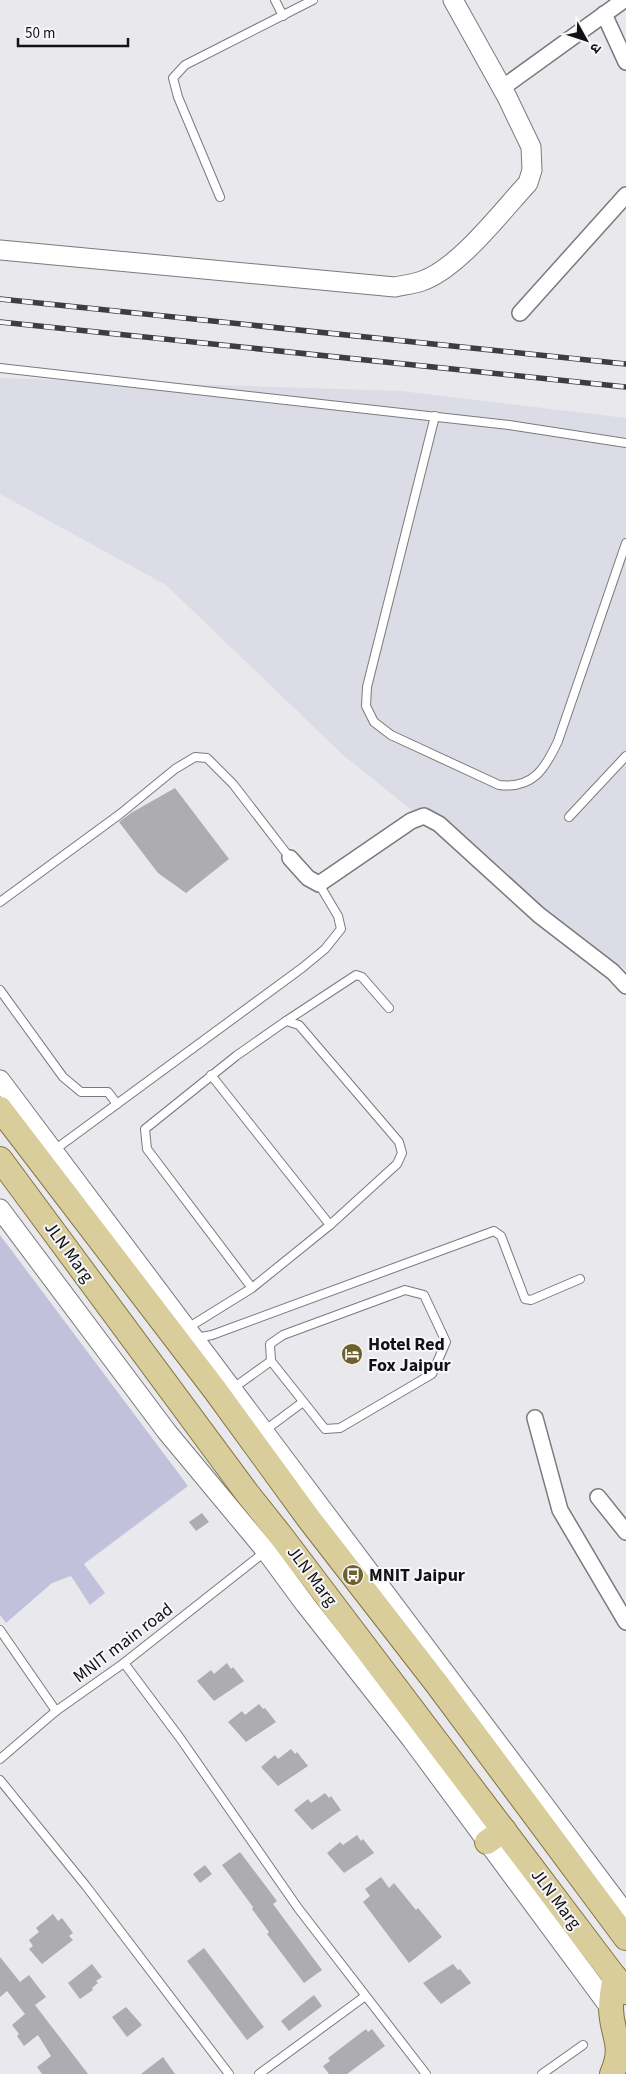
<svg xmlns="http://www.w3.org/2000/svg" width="626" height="2074" font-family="'Source Sans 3','Noto Sans Devanagari',sans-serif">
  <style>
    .built { fill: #dcdce7 }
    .green { fill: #c2c1dc }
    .building { fill: #adadb1 }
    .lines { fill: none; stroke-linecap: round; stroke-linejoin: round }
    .service-casing { stroke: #7a7a7e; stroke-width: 10 }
    .minor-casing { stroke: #7a7a7e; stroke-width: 18 }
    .tertiary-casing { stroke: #7a7a7e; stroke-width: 21 }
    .primary-casing { stroke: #837540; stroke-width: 26 }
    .service { stroke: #fff; stroke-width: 8 }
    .minor { stroke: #fff; stroke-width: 15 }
    .tertiary { stroke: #fff; stroke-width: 19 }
    .primary { stroke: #d9cd9b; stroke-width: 24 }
    .rail-casing { stroke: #3d3d3f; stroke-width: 5.5 }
    .rail { stroke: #f7f7fb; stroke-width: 4; stroke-dasharray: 11; stroke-linecap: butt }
    .labels { text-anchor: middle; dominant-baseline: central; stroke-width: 4; stroke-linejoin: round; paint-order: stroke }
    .street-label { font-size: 18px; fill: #121213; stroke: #f7f7fb }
    .poi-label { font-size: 18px; font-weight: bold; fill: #121213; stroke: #f7f7fb; text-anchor: start }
  </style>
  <rect width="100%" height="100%" fill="#e9e9ed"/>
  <polygon class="built" points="0,378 401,391 626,418 626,970 515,893 343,755 166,585 0,494"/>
  <polygon class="green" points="0,1235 188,1486 84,1564 105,1593 90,1605 71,1576 52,1583 6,1623 0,1615"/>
  <g class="building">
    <polygon points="175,788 229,859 186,893 158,873 119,822 131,813"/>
    <polygon points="202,1513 209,1522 196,1531 189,1522"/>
    <polygon points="227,1663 231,1669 233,1667 244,1681 214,1701 197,1681 211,1670 214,1674"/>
    <polygon points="259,1704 263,1709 265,1708 276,1722 246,1742 228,1722 242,1711 245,1715"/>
    <polygon points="291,1749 295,1754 297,1752 308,1766 278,1786 261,1767 275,1755 278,1759"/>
    <polygon points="325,1793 329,1798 331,1796 341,1810 312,1830 294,1810 308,1799 311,1803"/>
    <polygon points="357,1835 361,1841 363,1839 374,1853 344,1873 327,1853 340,1842 343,1845"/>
    <polygon points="240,1852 277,1901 273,1904 322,1970 304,1983 267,1934 269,1932 252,1909 253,1907 222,1865"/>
    <polygon points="205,1865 212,1874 200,1883 193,1874"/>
    <polygon points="381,1877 389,1888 394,1883 416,1910 418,1908 442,1937 409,1963 363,1902 370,1896 365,1889"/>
    <polygon points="53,1914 58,1921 62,1918 73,1933 69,1936 73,1940 42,1964 29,1949 33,1946 29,1940 39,1932 36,1928"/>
    <polygon points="204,1948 264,2027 247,2040 187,1961"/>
    <polygon points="0,1957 20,1982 29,1975 46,1997 35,2005 88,2074 42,2074 37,2067 51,2056 38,2035 24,2046 17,2036 19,2034 12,2025 25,2014 7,1991 0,1997"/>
    <polygon points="92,1964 102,1977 96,1981 98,1983 92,1988 93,1990 80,1999 68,1983"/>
    <polygon points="453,1964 458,1970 460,1969 471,1983 441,2004 423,1983"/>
    <polygon points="314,1995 322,2006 289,2031 281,2021"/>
    <polygon points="126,2007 142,2025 127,2037 112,2017"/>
    <polygon points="366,2029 368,2032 372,2029 385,2046 347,2074 329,2074 323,2066 330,2061 328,2058"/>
    <polygon points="163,2057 175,2074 141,2074"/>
  </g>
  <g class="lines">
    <g class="service-casing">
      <g id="service">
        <polyline points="275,0 283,16"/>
        <polyline points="220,197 178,97 173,78 185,65 313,0"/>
        <polyline points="0,368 509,425 626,443"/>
        <path d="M435 416 367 687 366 706 374 722 391 735 499 785C533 789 545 769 558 741L626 543"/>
        <polyline points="569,817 626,756"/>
        <polyline points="0,902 120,814 175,769 195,757 207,758 233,784 290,858"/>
        <polyline points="0,990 63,1077 81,1092 108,1092 117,1104"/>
        <polyline points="286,1021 356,975 362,977 389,1008"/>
        <polyline points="211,1075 330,1225"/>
        <polyline points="53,1151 302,968 325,949 341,929 338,916 319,884"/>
        <polygon points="405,1290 424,1295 446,1342 432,1374 340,1428 325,1429 271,1361 270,1344 283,1335"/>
        <polyline points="186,1329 252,1288 330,1225 397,1164 402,1153 399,1142 299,1025 286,1021 236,1056 145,1129 147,1149 252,1288"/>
        <polyline points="195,1338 212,1335 494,1231 501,1236 525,1299 531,1300 580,1279"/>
        <polyline points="232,1389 271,1361"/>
        <polyline points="264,1431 303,1402"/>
        <polyline points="0,1630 56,1711"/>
        <polyline points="124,1663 180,1738 298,1908 426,2074"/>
        <polyline points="0,1759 56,1711 124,1663 266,1551"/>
        <polyline points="0,1780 86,1886 229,2074"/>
        <polyline points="259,2074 364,1997"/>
        <polyline points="542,2074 583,2045"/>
      </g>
    </g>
    <g class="minor-casing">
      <g id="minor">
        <polyline points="604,14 626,62"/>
        <polyline points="502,88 624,0"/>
        <polyline points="520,313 626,195"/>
        <polyline points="290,858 308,878 319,884 411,821 424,816 439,824 539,915 613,972 626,986"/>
        <polyline points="535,1418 560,1510 626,1622"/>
        <polyline points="598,1497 626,1532"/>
      </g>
    </g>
    <g class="tertiary-casing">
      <g id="tertiary">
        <path d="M0 250 395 287C404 285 414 284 422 281 459 268 501 212 528 183L532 170 531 147 507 97 453 0"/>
        <polyline points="0,1080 626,1914"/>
        <polyline points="0,1209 167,1432 266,1551 305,1604 412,1740 611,2009"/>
      </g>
    </g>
    <g class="primary-casing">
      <g id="primary">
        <polyline points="0,1109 215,1390 309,1519 437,1684 626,1938"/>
        <polyline points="0,1159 247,1493 282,1537 626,1992"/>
        <polyline points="487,1842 504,1830"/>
        <path d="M612 2074C625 2044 612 2037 611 2009 611 1998 613 1987 615 1977"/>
      </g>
    </g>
    <use href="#service" class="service"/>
    <use href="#minor" class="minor"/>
    <use href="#tertiary" class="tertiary"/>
    <use href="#primary" class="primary"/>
    <g class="rail-casing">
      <g id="rail">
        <polyline points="0,299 626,364"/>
        <polyline points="0,322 626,387"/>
      </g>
    </g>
    <use href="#rail" class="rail"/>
  </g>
  <defs>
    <g id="hotel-disc" transform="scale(1.125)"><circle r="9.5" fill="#6e612e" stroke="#f7f7fb"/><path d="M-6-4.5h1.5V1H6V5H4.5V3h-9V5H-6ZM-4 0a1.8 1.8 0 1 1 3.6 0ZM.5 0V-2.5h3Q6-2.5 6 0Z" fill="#fff"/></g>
    <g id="bus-disc" transform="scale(1.125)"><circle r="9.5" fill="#6e612e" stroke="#f7f7fb"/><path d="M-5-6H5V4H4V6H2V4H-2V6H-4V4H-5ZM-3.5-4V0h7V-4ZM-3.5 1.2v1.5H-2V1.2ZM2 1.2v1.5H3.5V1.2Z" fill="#fff"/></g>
  </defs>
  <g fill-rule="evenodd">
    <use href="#hotel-disc" x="352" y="1354"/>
    <use href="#bus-disc" x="353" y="1575"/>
  </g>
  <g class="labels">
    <g class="street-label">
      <text transform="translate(69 1252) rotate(54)">JLN Marg</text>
      <text transform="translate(312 1576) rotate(53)">JLN Marg</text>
      <text transform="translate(123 1643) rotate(-37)">MNIT main road</text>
      <text transform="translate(556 1899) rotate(53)">JLN Marg</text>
    </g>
    <g class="poi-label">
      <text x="368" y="1344">Hotel Red<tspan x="368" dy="21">Fox Jaipur</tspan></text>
      <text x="369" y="1575">MNIT Jaipur</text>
    </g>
  </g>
  <g transform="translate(586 40) rotate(130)" stroke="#f7f7fb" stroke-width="4" paint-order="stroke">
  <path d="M0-4L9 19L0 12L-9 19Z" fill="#121213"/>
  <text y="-8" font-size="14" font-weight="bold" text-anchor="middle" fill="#121213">उ</text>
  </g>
  <path d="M18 38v8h110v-8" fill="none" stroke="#121213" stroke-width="2.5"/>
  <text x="25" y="38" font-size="15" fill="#121213" stroke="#f7f7fb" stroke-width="4" paint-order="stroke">50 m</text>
</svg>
